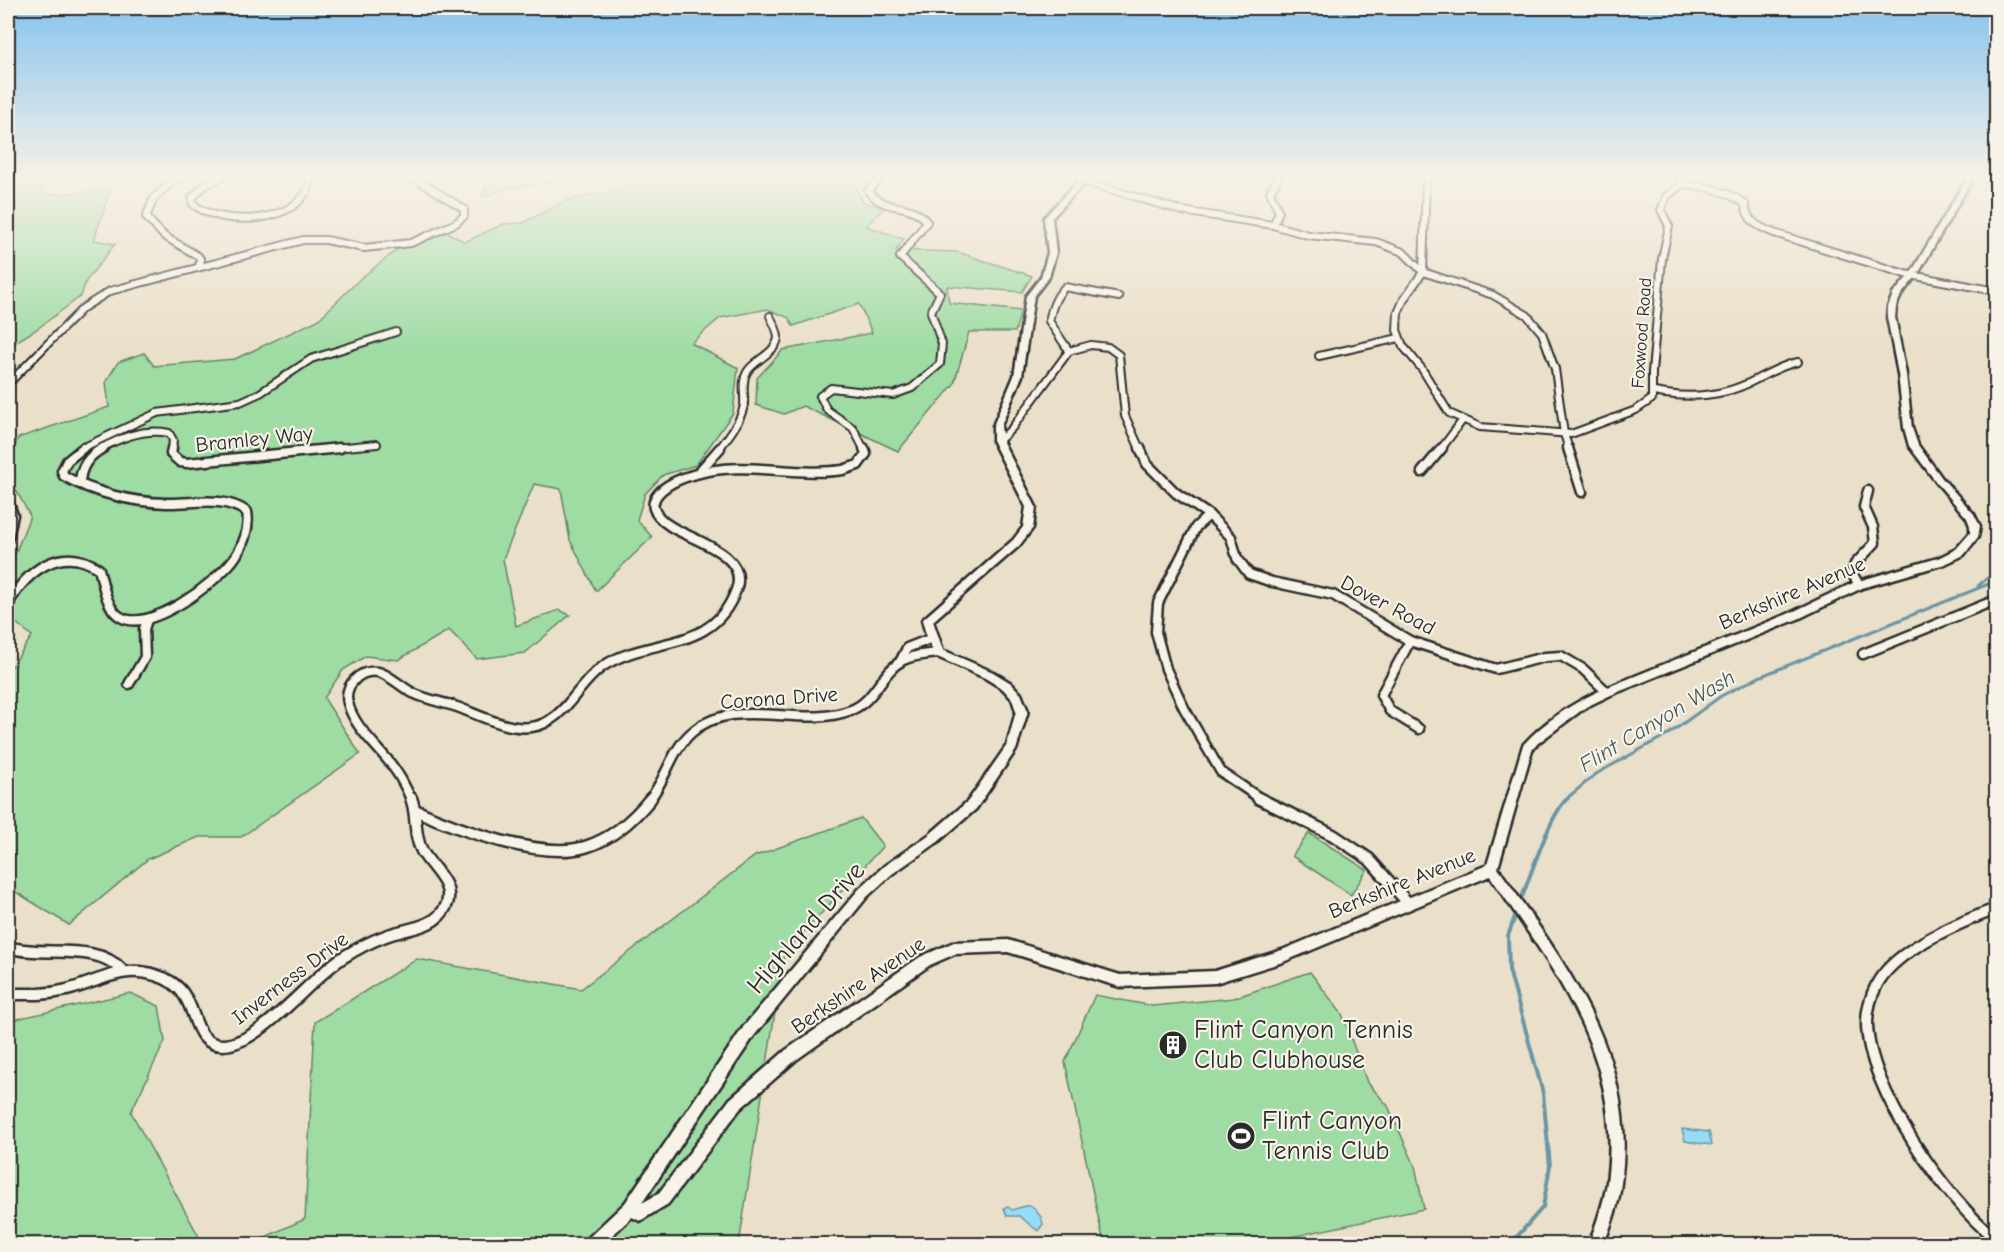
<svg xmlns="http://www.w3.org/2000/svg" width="2004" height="1252" font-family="'Comic Neue',sans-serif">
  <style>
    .green { fill: #9edca4; stroke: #648468; stroke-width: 1.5 }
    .water { fill: #95ddf7; stroke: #6b96a5; stroke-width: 1.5 }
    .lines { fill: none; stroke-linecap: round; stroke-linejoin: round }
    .stream-far1 { stroke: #6b96a5; stroke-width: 3 }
    .stream { stroke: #6b96a5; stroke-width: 4 }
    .minor-far2-casing { stroke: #2b2b2b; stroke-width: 10 }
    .minor-far1-casing { stroke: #2b2b2b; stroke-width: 13 }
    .minor-casing { stroke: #2b2b2b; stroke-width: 15 }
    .tertiary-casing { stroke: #2b2b2b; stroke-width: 5 }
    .minor-far2 { stroke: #f7f3e8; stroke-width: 6 }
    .minor-far1 { stroke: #f7f3e8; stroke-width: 8 }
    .minor { stroke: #f7f3e8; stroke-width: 10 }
    .tertiary { fill: #f7f3e8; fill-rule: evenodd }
    .labels { text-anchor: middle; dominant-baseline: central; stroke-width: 4.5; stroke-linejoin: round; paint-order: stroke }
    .far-street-label { font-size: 18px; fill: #2b2b2b; stroke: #f7f3e8 }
    .street-label { font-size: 21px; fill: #2b2b2b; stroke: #f7f3e8 }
    .water-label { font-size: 22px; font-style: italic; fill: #46585e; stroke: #f7f3e8 }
    .near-street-label { font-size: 26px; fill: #2b2b2b; stroke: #f7f3e8 }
    .near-poi-label { font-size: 26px; fill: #2b2b2b; stroke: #f7f3e8; text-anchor: start }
  </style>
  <rect width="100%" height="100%" fill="#eadfc9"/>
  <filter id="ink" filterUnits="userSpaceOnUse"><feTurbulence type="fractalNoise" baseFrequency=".0167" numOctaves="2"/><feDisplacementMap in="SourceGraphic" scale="12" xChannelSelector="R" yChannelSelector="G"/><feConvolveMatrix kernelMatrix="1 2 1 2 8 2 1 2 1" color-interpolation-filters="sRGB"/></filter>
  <g filter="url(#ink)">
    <g class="green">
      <polygon points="8,178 49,178 40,182 45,195 110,190 94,240 115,244 86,281 81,296 37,329 8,347"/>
      <polygon points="490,178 587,178 508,188 482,197"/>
      <polygon points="627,178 850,178 863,202 884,208 866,226 904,239 896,250 957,252 1032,276 1022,292 947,286 949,303 1021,311 1015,332 969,332 954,384 898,451 803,406 784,414 756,405 757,378 783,350 872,333 859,304 793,326 789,318 768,309 720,318 691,343 738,368 733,413 696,465 663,475 645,494 637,520 652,537 596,591 570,540 561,489 534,484 503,559 516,626 559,610 570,615 525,653 477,659 449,630 398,660 366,656 343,670 324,698 360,754 241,837 199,837 148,859 69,925 8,887 8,672 32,636 8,616 8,572 30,516 8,475 8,465 18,438 109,407 106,382 118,362 144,353 154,366 235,359 318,320 361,278 401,247 416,245 447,232 465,242 503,224 523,223 567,200 633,187"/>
      <polygon points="861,818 883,846 784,954 739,1244 250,1244 305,1219 315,1022 417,959 581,989 755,856"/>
      <polygon points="1309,833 1367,870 1351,895 1292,856"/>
      <polygon points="1310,972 1342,1014 1367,1082 1388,1106 1415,1166 1424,1209 1257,1244 1104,1244 1065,1062 1095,995 1153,1006 1234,998"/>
      <polygon points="130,993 159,1006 165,1041 131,1112 203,1244 8,1244 8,1021"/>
    </g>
    <g class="water">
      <polygon points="1682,1129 1709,1132 1712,1145 1685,1141"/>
      <polygon points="1025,1206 1032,1206 1041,1217 1043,1224 1038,1231 1019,1216 1007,1216 1004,1208 1008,1207 1012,1210"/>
    </g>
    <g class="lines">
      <g class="stream-far1">
        <polyline points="1978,586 1996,571"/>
        <polyline points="1566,799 1596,774 1670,733 1721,696 1759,677 1996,581"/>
      </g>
      <g class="stream">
        <path d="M1520 902C1530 878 1550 813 1568 798"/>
        <polyline points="1507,1244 1516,1238 1543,1207 1550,1166 1543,1093 1509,970 1508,936 1517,911"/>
      </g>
      <g class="minor-far2-casing">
        <g id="minor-far2">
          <polyline points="177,178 154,198 146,217 164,236 198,256 201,260 198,268"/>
          <path d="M221 178 205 185 192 198 193 204C219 225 278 224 301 199 307 192 310 187 308 178"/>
          <polyline points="1426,178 1423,272 1404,299 1398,313 1397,330 1403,346 1422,369 1449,413 1480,427 1571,434 1636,410 1652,399 1652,372 1662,259 1669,226 1661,210 1666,197 1682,184"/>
          <path d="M1680 178 1682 184C1705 186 1726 190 1745 204 1747 222 1759 227 1774 233L1905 274 1996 291"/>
          <polyline points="1083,181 1182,211 1273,225 1308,235 1376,242 1403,252 1423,272 1493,295 1527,315 1542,333 1555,369 1564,434 1569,449"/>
          <polyline points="1273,225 1279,212 1270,192 1278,178"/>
          <path d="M1069 351 1049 321C1052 308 1055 297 1065 287L1119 297"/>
          <polyline points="1319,356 1399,338"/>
          <polyline points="8,384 83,308 110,291 303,240 326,240 364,248 411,243 456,223 464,216 464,209 414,178"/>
          <path d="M1654 392C1689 399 1723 397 1755 380 1769 373 1782 365 1798 362"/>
          <polyline points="998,442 1012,428 1069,351 1091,345 1108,347 1119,355 1125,416 1140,449"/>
          <polyline points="80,449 157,413 240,402 260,393 311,359 396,332"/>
          <path d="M100 449C121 437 144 428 169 433L173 440 172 449"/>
          <polyline points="325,449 377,444"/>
          <path d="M719 449C729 436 741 421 744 405 745 394 741 382 747 372 754 360 776 353 778 338 778 330 773 323 770 316"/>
          <path d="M864 449 853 428 827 410 820 396 831 388 893 395 912 388 940 364 942 344 931 312 940 293 900 257 927 222C909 199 888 215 868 191L880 178"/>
          <polyline points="1441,449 1462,421"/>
        </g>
      </g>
      <g class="minor-far1-casing">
        <g id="minor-far1">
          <polyline points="172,448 171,454 180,462 187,463 340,448"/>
          <polyline points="1140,448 1147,464 1176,493 1209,515 1231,537 1237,558 1249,574 1272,582 1333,595 1410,641 1496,669 1545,657 1561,656 1583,669 1607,692"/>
          <polyline points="1568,448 1582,492"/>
          <polyline points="1422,472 1442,448"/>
          <polyline points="698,473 720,448"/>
          <path d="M80 484C80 467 88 456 103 448"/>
          <polyline points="8,501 13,515 8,538"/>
          <polyline points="1209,515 1196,527 1158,603 1156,632 1166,669 1184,708 1221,772 1261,799"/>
          <polyline points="1859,585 1852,573 1855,564 1875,543 1873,527 1864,507 1868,491"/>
          <path d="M8 604C27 571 61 543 99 569 103 583 106 607 119 616 148 636 216 582 233 560 243 547 250 528 247 512 222 495 194 504 166 503 132 502 94 493 64 476L62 471 67 461 83 448"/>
          <polyline points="1410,641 1381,695 1390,711 1419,729"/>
          <polyline points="1863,654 1996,600"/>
          <polyline points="900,662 907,648 932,638"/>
          <polyline points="129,684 145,657 144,629 147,620"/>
          <path d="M411 799C406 788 401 777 393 767 379 747 354 728 348 703 343 686 360 669 378 672 389 674 402 688 413 693 427 700 443 702 457 707 485 717 522 739 550 720 570 708 581 682 602 667 648 635 712 655 736 590 750 554 691 540 670 526 631 501 670 481 696 474 744 460 795 477 843 470L858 465 866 454 864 448"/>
          <path d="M650 799C666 779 671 751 691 733 734 694 802 730 851 710 875 701 881 672 903 660 914 655 927 654 939 653"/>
        </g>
      </g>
      <g class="minor-casing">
        <g id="minor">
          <polyline points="1258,798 1333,835 1369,859 1408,903"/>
          <path d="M415 810C457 829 540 860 585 847 612 839 634 819 651 798"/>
          <path d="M1996 909C1961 922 1896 949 1877 984 1871 996 1867 1009 1867 1023 1867 1088 1946 1200 1996 1239"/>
          <path d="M8 947C44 958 95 941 122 970"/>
          <path d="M8 994C28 994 47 995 67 990 96 983 123 964 155 975 166 978 178 985 184 995 197 1012 194 1045 223 1045 261 1044 308 980 342 958 355 950 369 942 383 937 403 928 435 930 446 906 456 885 430 867 422 851 413 835 418 815 411 798"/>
        </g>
      </g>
      <g class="tertiary-casing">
        <path id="tertiary" d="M1081 178H1089L1052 218 1056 253 1049 277 1034 296 1022 376 1001 426 1003 442 1036 507 1033 528 1019 546 933 621 943 650 993 672 1011 683 1021 694 1028 711 1016 750 976 809 938 842 892 874 867 897 754 1036 642 1203 658 1194 730 1099 786 1050 920 957 954 942 1008 940 1120 975 1215 971 1282 950 1487 865 1523 745C1544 721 1575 702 1603 689L1790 613 1855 582 1938 558 1956 549 1970 533V526L1967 518 1936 482 1909 446 1904 428 1898 374 1887 317 1888 307 1893 294 1911 273 1967 178H1973L1918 274 1901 295 1896 307 1895 317 1906 374 1912 428 1918 445 1942 478 1974 514 1980 526 1978 537 1964 555 1945 564 1862 588 1798 619 1611 695 1586 707 1538 743 1532 750 1498 868C1566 965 1639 1057 1621 1183 1619 1204 1611 1225 1604 1244H1589C1596 1224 1604 1203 1607 1182 1624 1058 1555 972 1490 876L1283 962 1215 983 1120 987 1008 952 955 954 930 965 796 1060 740 1109 668 1204 640 1221 632 1217 603 1244H585L587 1239 625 1203 744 1026 859 889 884 866 930 834 968 801 1007 745 1016 711 1012 699 1003 689 985 678 935 656 927 638 922 620 1013 540 1023 527 1026 507 993 442V426L1014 376 1026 296 1041 277 1048 253 1044 218Z"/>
      </g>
      <use href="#minor-far2" class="minor-far2"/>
      <use href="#minor-far1" class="minor-far1"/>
      <use href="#minor" class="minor"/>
      <use href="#tertiary" class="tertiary"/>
    </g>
  </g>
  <linearGradient id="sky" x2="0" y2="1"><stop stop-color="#87c4ee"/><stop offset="0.5" stop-color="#f6f1e7"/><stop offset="1" stop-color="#f6f1e7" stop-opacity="0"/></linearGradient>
  <rect width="2004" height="353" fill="url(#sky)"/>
  <defs>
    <g id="building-disc" transform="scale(1.5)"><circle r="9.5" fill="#2b2b2b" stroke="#f7f3e8"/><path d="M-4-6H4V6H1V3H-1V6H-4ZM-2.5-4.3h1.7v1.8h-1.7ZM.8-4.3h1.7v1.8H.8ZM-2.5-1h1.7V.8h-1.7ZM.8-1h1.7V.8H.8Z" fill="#fff"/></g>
    <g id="stadium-disc" transform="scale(1.5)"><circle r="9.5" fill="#2b2b2b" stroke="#f7f3e8"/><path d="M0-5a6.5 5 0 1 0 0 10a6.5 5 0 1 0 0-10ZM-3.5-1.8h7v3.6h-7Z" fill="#fff"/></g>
  </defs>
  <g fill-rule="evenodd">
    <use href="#building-disc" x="1173" y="1045"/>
    <use href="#stadium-disc" x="1241" y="1136"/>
  </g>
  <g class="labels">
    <g class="far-street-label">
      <text transform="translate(1642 333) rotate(-86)">Foxwood Road</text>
    </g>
    <g class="street-label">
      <text transform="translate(254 439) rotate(-6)">Bramley Way</text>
      <text transform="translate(1792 593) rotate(-23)">Berkshire Avenue</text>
      <text transform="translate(1388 605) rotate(28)">Dover Road</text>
      <text transform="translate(779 698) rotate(-4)">Corona Drive</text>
      <text transform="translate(1402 883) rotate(-22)">Berkshire Avenue</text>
      <text transform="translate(290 978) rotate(-37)">Inverness Drive</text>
      <text transform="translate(858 985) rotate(-34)">Berkshire Avenue</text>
    </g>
    <g class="water-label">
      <text transform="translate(1657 721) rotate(-31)">Flint Canyon Wash</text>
    </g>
    <g class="near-street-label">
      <text transform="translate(806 928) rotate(-49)">Highland Drive</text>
    </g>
    <g class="near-poi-label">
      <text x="1194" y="1030">Flint Canyon Tennis<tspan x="1194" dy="30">Club Clubhouse</tspan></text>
      <text x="1262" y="1121">Flint Canyon<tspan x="1262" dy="30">Tennis Club</tspan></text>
    </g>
  </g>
  <rect width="2004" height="1252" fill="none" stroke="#f7f3e8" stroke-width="30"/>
  <rect x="15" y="15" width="1974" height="1222" fill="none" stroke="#2b2b2b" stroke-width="2" filter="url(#ink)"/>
</svg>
